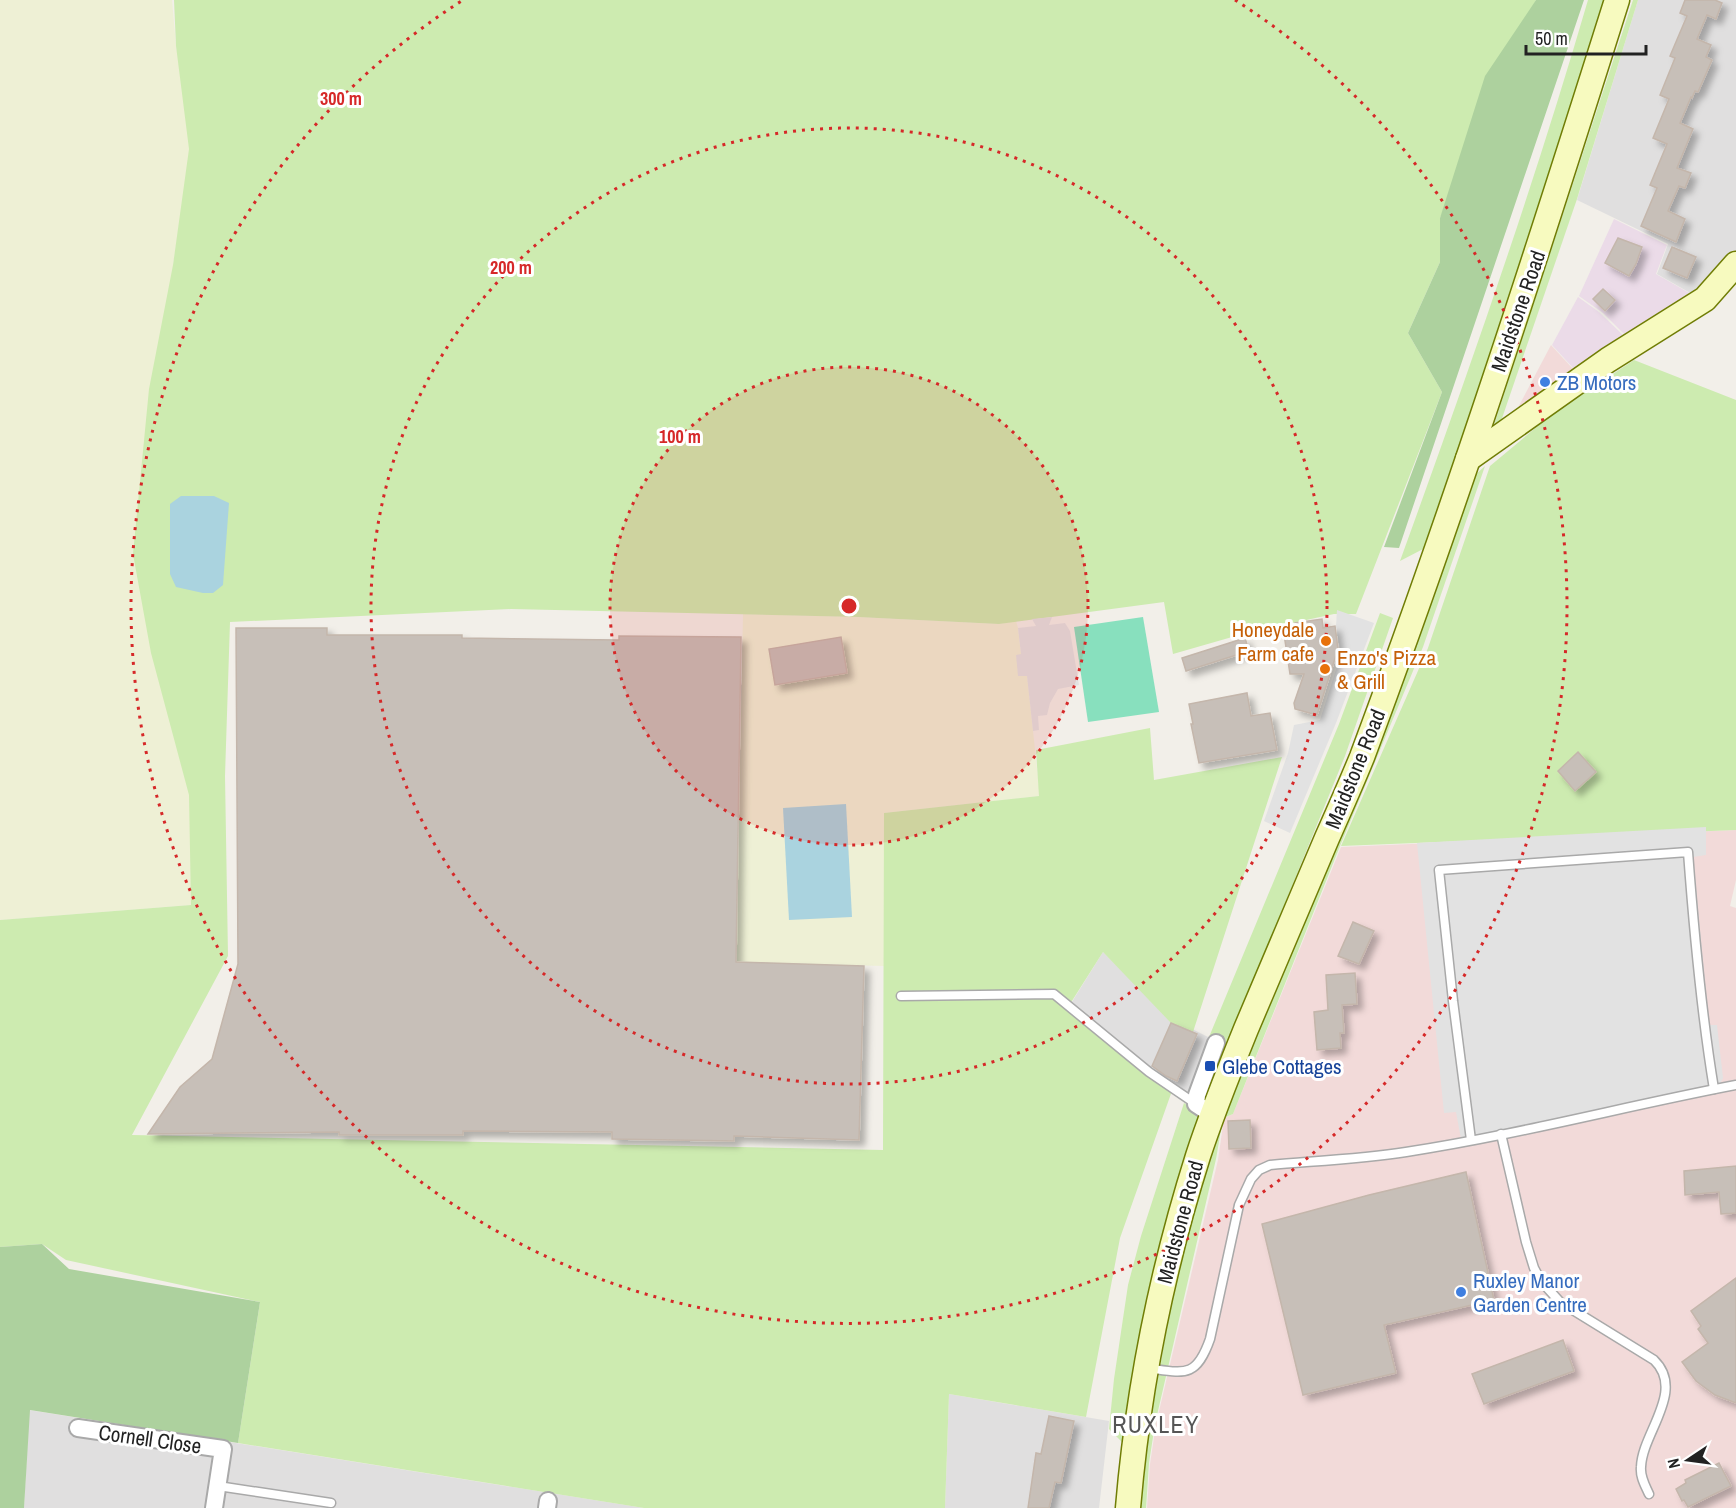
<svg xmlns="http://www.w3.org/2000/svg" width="1736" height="1508" font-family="'Archivo Narrow',sans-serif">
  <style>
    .residential { fill: #e0dfdf }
    .commercial { fill: #f2dad9 }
    .industrial { fill: #ebdbe8 }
    .farmland { fill: #eef0d5 }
    .grass { fill: #cdebb0 }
    .forest { fill: #add19e }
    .pitch { fill: #88e0be }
    .parking { fill: #e2e2e2 }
    .water { fill: #aad3df }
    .building { fill: #c7bfb8; stroke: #c4b6ab; stroke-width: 1.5; filter: url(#shadow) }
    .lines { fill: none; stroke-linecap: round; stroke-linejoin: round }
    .lane-casing { stroke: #a9a9a9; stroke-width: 11 }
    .street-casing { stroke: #a9a9a9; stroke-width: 20 }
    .secondary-casing { stroke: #707d05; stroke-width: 27 }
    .lane { stroke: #fff; stroke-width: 8 }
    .street { stroke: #fff; stroke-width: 16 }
    .secondary { stroke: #f7fabf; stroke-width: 24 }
    .ring { fill: none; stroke: #d62828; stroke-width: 3; stroke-dasharray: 3 6 }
    .shop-dot { fill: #3f7fe0; stroke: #fff; stroke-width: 2 }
    .food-dot { fill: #e8710a; stroke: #fff; stroke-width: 2 }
    .transit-dot { fill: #1a4fb4; stroke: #fff; stroke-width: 2 }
    .labels { text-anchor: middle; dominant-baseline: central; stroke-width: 6; stroke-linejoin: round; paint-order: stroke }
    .street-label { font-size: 21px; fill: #222; stroke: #fff }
    .shop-label { font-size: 21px; fill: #366cbe; stroke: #fff; text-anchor: start }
    .food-label { font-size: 21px; fill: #c56008; stroke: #fff; text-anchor: end }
    .transit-label { font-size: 21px; fill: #164399; stroke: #fff; text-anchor: start }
    .quarter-label { font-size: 24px; letter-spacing: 1.5px; fill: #555; stroke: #fff }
    .centre { fill: #d62828; stroke: #fff; stroke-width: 3 }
    .ring-label { font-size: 18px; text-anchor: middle; font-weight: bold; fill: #d62828; stroke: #fff; stroke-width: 6; stroke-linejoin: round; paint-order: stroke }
  </style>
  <defs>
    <filter id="shadow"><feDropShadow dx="5.5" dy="5.5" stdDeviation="3" flood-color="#0004"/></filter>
  </defs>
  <rect width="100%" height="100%" fill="#f2efe9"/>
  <g class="residential">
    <polygon points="1638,0 1736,0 1736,252 1718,274 1692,294 1657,274 1668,244 1577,200"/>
    <polygon points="1103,952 1170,1018 1216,1041 1196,1104 1070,1005"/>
    <polygon points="949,1394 1109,1421 1099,1508 945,1508"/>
    <polygon points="29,1410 644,1508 24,1508"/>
  </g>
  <g class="commercial">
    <polygon points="1551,345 1574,370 1512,419"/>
    <polygon points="1736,830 1736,880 1730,906 1736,908 1736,1508 1147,1508 1150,1464 1156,1424 1218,1160 1224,1118 1233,1114 1341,847"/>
  </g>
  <g class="industrial">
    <polygon points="1614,219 1667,245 1656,274 1691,294 1629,339 1603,313 1579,296"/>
    <polygon points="1578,297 1599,312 1626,338 1575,370 1552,345"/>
  </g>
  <g class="farmland">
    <polygon points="0,0 172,0 176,46 190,132 189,161 173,265 191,799 191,905 0,920"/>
    <polygon points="743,614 858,617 999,624 1016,621 1018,628 1021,654 1018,676 1027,675 1040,796 884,813 884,966 736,962"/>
  </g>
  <g class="grass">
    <polygon points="174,0 1536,0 1440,218 1440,262 1408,333 1442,392 1356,614 1334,614 1246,633 1173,654 1164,602 999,624 858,617 511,609 230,622 225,776 228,956 132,1135 883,1150 884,813 1039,796 1036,750 1150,728 1154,780 1282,757 1193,1032 1171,1023 1103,952 1070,1004 1173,1088 1120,1238 1086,1417 949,1394 945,1508 644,1508 238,1443 260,1302 66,1260 42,1244 0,1247 0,920 191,905 189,795 151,653 133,554 149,389 173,265 189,149 176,46"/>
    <path d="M1588 0H1607L1530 240 1425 548 1400 561C1467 376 1533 189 1588 0Z"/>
    <polygon points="1633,0 1638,0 1577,199 1498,430 1492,431"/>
    <polygon points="1634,360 1736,400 1736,830 1341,846 1428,648 1490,466 1551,415"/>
    <path d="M1485 466 1423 647 1340 846 1233 1114 1223 1118 1216 1159 1155 1424 1149 1463 1146 1508H1140C1143 1461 1151 1414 1160 1367 1174 1285 1192 1202 1221 1123 1263 1005 1318 891 1366 775 1407 677 1440 576 1474 476Z"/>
    <polygon points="1380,613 1393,618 1345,756 1226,1048 1209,1037 1339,724"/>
    <polygon points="1184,1103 1200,1114 1148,1292 1123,1443 1109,1429 1114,1379 1128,1285 1141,1236"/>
  </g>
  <g class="forest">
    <polygon points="1536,0 1584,0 1399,548 1384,547 1442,392 1408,333 1440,262 1440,218 1485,76"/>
    <polygon points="42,1244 69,1269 260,1302 238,1443 30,1410 24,1508 0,1508 0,1247"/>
  </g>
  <polygon class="pitch" points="1143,617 1159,712 1088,722 1074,627"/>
  <g class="parking">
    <polygon points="1337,610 1374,623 1336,723 1290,833 1264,821 1288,753 1294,725 1320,720 1341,654 1336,626"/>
    <polygon points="1052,617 1049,625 1065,623 1070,631 1079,685 1058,689 1050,703 1047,715 1038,716 1039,730 1033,731 1027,676 1018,676 1016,655 1021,654 1018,628 1036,626 1032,619"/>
    <polygon points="1706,827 1706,855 1693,857 1709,1025 1717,1025 1723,1078 1719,1086 1461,1139 1456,1112 1444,1113 1417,843"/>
  </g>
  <g class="water">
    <polygon points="181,496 214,496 229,503 223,585 213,593 203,593 176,587 170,574 170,504"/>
    <polygon points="846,804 852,917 789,920 783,808"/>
  </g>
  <g class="building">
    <polygon points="1685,0 1715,0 1722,3 1716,19 1707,15 1697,39 1711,45 1706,57 1712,60 1698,92 1695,91 1692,98 1691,97 1680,123 1693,129 1677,168 1691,173 1685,188 1679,186 1668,211 1685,219 1676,242 1641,226 1657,188 1650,185 1667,144 1653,138 1669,99 1660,95 1675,58 1670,56 1687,16 1680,13"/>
    <polygon points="1618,238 1642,247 1636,264 1629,276 1605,263"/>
    <polygon points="1672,247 1696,257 1687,278 1663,268"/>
    <polygon points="1603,289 1615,300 1605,311 1593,299"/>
    <polygon points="1322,619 1323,628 1335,626 1338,649 1317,715 1295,709 1294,703 1304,674 1290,674 1284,634 1296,632 1295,623"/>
    <polygon points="236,628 327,628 327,635 462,635 462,638 619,640 619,636 741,637 736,962 864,966 859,1140 734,1136 734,1141 612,1139 612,1132 463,1131 463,1135 339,1135 339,1132 148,1134 180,1087 212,1059 238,964"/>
    <polygon points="841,637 847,673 775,685 769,649"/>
    <polygon points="1245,638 1249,651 1186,671 1182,658"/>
    <polygon points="1247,693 1251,716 1270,713 1277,750 1199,763 1191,724 1193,724 1189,704"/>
    <polygon points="1578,752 1596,772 1575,791 1558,771"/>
    <polygon points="1353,922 1374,931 1359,964 1338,956"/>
    <polygon points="1355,973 1357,1004 1342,1005 1344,1033 1340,1033 1341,1048 1317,1050 1314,1012 1328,1010 1326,975"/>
    <polygon points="1171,1023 1197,1034 1177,1081 1166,1076 1152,1066"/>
    <polygon points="1250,1120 1251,1148 1229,1149 1228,1121"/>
    <polygon points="1736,1166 1736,1213 1721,1214 1719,1192 1685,1195 1684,1171"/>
    <polygon points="1466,1172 1494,1300 1384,1325 1396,1373 1303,1395 1262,1224 1369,1195"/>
    <polygon points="1736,1278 1736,1403 1715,1395 1696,1381 1682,1362 1708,1343 1698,1329 1701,1326 1691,1311"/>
    <polygon points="1563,1340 1574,1371 1484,1404 1472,1374"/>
    <polygon points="1049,1416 1074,1421 1061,1483 1055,1482 1049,1508 1028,1508 1036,1453 1041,1454"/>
    <polygon points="1719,1463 1731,1486 1688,1507 1684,1500 1682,1501 1676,1489 1686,1483 1685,1480"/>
  </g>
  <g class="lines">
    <g class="lane-casing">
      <g id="lane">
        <polyline points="901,996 1054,994 1149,1072 1196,1104"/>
        <path d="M1501 1134 1526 1242 1534 1268 1541 1281 1560 1302 1654 1360C1686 1391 1642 1433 1641 1467 1640 1477 1645 1485 1649 1494"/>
        <path d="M1471 1140 1453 1001 1439 870 1688 852C1694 932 1701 1011 1714 1089"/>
        <path d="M1147 1368C1184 1373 1196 1379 1210 1339L1239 1205 1251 1179 1259 1170 1270 1165C1315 1161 1361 1159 1406 1152 1517 1135 1626 1106 1736 1085"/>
        <polyline points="218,1486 331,1503"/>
      </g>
    </g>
    <g class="street-casing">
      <g id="street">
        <polyline points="1213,1115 1196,1104 1197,1095 1216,1043"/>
        <polyline points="78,1428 223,1449 214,1508"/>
        <polyline points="547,1508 548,1501"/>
      </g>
    </g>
    <g class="secondary-casing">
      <g id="secondary">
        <polyline points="1468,459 1608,360 1705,299 1736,264"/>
        <path d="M1128 1508C1138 1389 1162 1270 1198 1156 1212 1113 1229 1071 1246 1029 1273 965 1300 902 1327 838 1339 811 1351 784 1362 757 1455 508 1537 254 1617 0"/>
      </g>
    </g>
    <use href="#lane" class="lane"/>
    <use href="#street" class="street"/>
    <use href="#secondary" class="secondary"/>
  </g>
  <circle cx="849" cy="606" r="239" fill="#d62828" fill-opacity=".12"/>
  <g class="ring">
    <circle cx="849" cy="606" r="239"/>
    <circle cx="849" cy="606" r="478"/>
    <path d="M1235 0A718 718 0 1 1 463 0"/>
  </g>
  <g class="shop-dot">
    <circle cx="1545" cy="382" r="6"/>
    <circle cx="1461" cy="1292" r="6"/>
  </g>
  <g class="food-dot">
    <circle cx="1326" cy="641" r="6"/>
    <circle cx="1325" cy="669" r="6"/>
  </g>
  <rect class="transit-dot" x="1204" y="1060" width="12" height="12" rx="3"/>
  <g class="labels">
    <g class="street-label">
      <text transform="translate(1518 311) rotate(-71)">Maidstone Road</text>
      <text transform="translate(1355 769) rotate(-68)">Maidstone Road</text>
      <text transform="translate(1180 1222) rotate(-75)">Maidstone Road</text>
      <text transform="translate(150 1439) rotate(8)">Cornell Close</text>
    </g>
    <g class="shop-label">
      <text x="1557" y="382">ZB Motors</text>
      <text x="1473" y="1280">Ruxley Manor<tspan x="1473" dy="24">Garden Centre</tspan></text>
    </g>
    <g class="food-label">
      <text x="1314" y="629">Honeydale<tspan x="1314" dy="24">Farm cafe</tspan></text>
      <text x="1337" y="657" text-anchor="start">Enzo's Pizza<tspan x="1337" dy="24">&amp; Grill</tspan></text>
    </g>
    <g class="transit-label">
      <text x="1222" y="1066">Glebe Cottages</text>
    </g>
    <g class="quarter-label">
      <text x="1156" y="1424">RUXLEY</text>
    </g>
  </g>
  <circle cx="849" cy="606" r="9" class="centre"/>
  <g class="ring-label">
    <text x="341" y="105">300 m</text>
    <text x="511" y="274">200 m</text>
    <text x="680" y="443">100 m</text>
  </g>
  <g transform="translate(1688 1460) rotate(257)" stroke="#ffffff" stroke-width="4.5" paint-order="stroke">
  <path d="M0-4.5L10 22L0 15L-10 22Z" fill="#222222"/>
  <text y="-9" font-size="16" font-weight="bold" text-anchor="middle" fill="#222222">N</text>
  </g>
  <path d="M1526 45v9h120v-9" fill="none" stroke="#222222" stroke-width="3"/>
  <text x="1535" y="45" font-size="18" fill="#222222" stroke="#ffffff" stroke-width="4.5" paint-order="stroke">50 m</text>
</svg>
